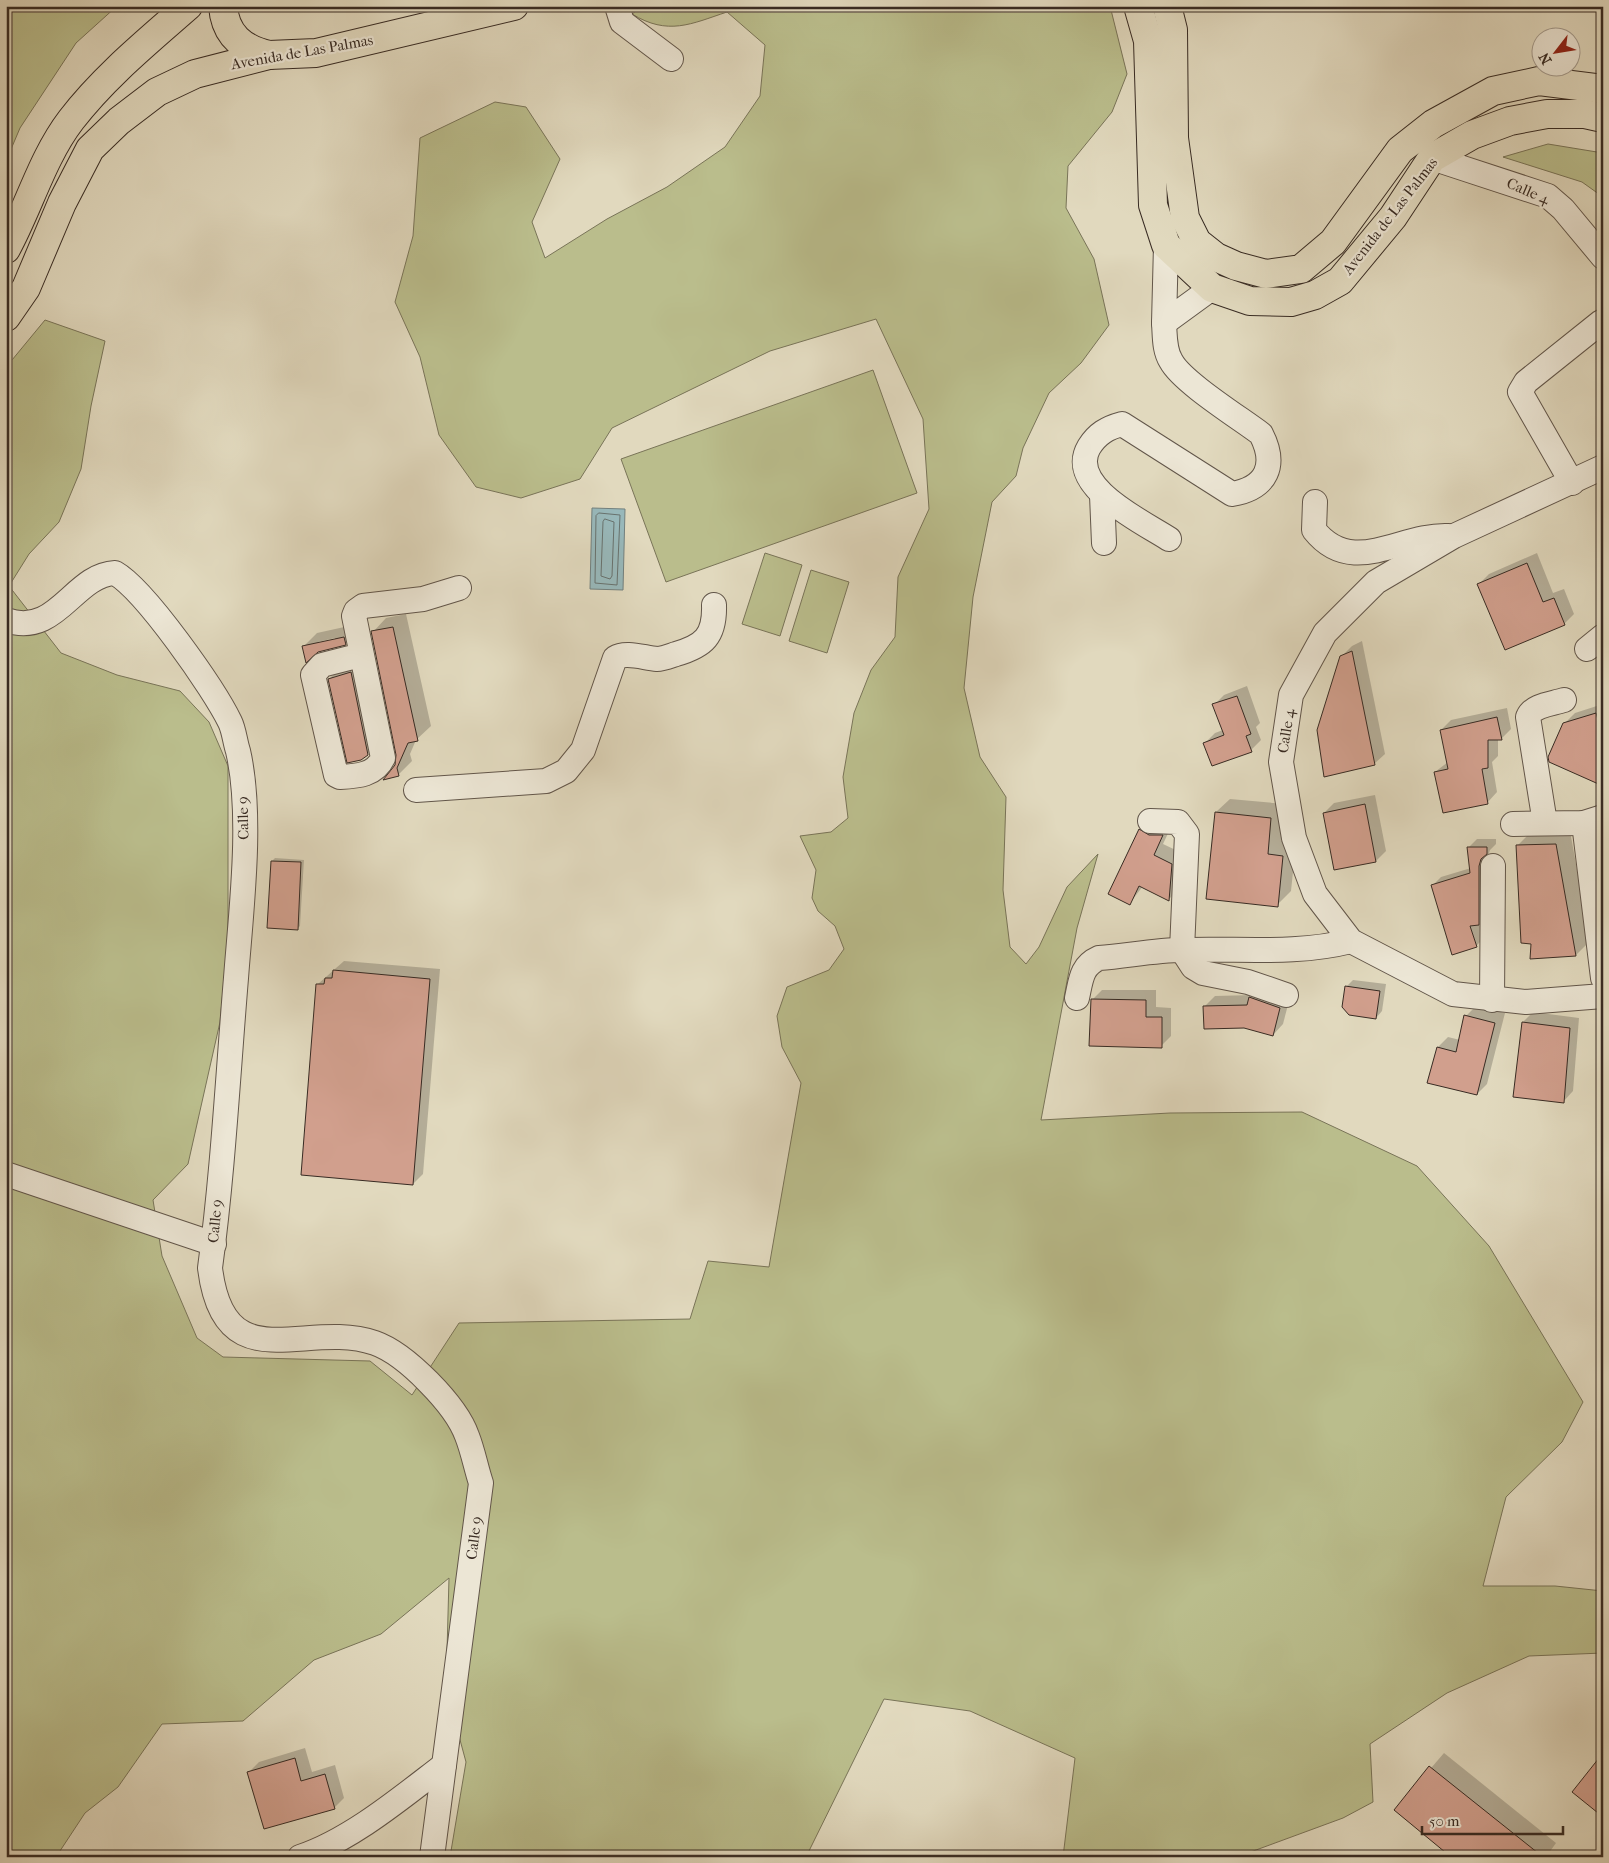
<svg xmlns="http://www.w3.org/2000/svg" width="1609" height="1863" font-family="'IM FELL French Canon',serif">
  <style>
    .green { fill: #babd8c; stroke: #797458 }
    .water { fill: #98b8ba; stroke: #72807e }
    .shadow { fill: #0003; fill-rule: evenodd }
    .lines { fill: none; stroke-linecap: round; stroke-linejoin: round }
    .shore { stroke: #68726e; stroke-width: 1 }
    .building { fill: #d19f8d; stroke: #382b23 }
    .minor-casing { stroke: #62564a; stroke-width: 26 }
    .major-casing { stroke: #382b23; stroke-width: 30 }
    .minor { stroke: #ece6d5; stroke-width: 24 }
    .major { stroke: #e1d9be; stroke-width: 28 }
    .labels { text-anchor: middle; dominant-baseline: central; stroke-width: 4.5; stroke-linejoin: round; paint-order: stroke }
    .street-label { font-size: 15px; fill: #382b23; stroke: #ece6d5 }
  </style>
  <rect width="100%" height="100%" fill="#e1d9be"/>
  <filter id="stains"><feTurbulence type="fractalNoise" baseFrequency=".004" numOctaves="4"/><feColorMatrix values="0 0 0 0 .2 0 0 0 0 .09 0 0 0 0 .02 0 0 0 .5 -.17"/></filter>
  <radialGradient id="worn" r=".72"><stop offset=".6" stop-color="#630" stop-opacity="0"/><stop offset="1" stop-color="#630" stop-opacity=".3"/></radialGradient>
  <g class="green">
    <polygon points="6,6 117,6 76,43 20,128 6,161"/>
    <path d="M643 6H1110L1127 74 1112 112 1068 166 1066 208 1094 259 1109 325 1081 363 1049 393 1023 448 1016 476 992 502 973 597 964 688 980 757 1006 797 1003 890 1010 947 1026 964 1039 947 1067 887 1098 854 1077 928 1041 1120 1170 1113 1302 1112 1417 1166 1489 1246 1583 1402 1562 1442 1506 1497 1483 1586H1555L1603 1591V1653L1529 1656 1447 1693 1370 1744 1373 1802 1343 1818 1237 1857H1063L1075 1758 970 1711 884 1699 806 1857H450L466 1762 446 1688 449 1578 381 1634 314 1660 243 1721 162 1724 118 1787 85 1813 56 1857H6V364L12 360 45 320 105 341 91 406 81 469 59 522 29 554 9 586 61 653 117 675 180 691 209 722 228 766V938L220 1022 188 1164 153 1200 162 1256 197 1338 223 1357 370 1361 412 1395 459 1323 690 1319 708 1261 769 1267 801 1083 782 1047 777 1016 787 987 829 970 844 949 835 926 818 911 812 898 816 870 800 836 831 832 848 818 843 777 854 713 871 670 895 637 898 577 929 509 923 419 876 319 770 351 612 428 580 479 521 498 476 487 439 435 420 357 395 302 413 236 420 138 495 102 526 107 560 159 532 222 545 258 607 219 667 187 725 147 760 96 765 45 727 12C691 24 668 36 632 14Z"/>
    <polygon points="1548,144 1603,153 1603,197 1582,182 1503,157"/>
    <polygon points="873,370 917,493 666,582 621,459"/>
    <polygon points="765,553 802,565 780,636 742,624"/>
    <polygon points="811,570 849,582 827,653 789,641"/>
  </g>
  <polygon class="water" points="592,508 625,509 623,590 590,589"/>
  <g class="shadow">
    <polygon points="1537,553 1553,593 1564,589 1574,614 1564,624 1479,584 1489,574"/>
    <polygon points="406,614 431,726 416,740 410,754 412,761 398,775 396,766 398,755 373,632 386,618"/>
    <path d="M358 624 359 630 345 644 317 651 303 647 317 633ZM335 638V640L318 644V642Z"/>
    <polygon points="1362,641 1385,754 1374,764 1341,657 1352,646"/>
    <polygon points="365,659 382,740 368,754 329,679 343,665"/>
    <polygon points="1247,686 1260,723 1256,727 1261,740 1251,750 1205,743 1215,733 1223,730 1214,705 1224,695"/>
    <polygon points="1603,704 1603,781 1564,724 1575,713"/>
    <polygon points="1507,708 1511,729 1501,739 1498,739 1498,756 1492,762 1497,792 1487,803 1435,772 1448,762 1441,730 1451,720"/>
    <polygon points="1375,795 1386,851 1376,861 1335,869 1324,813 1334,803"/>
    <polygon points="1230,799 1285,804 1281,841 1296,843 1291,891 1277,905 1216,812"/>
    <polygon points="1151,820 1172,825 1163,844 1182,853 1179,889 1169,899 1143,886 1130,903 1140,830"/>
    <polygon points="1570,831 1590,941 1576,955 1531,957 1533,943 1517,846 1531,832"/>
    <polygon points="1477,839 1496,839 1496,844 1490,850 1488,856 1487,915 1480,922 1485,937 1476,946 1432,886 1441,877 1471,868 1468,848"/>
    <polygon points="275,858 304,860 300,926 297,929 272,861"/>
    <polygon points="344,961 440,969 423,1174 413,1184 318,984"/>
    <polygon points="1353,980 1386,984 1382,1011 1376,1018 1346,987"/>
    <polygon points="1102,990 1156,990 1156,1007 1171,1008 1171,1036 1161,1046 1092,1000"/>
    <polygon points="1253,995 1290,997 1283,1024 1273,1035 1204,1007 1215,996"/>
    <polygon points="1476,1006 1505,1013 1487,1084 1477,1094 1438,1047 1448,1037 1460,1040 1466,1016"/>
    <polygon points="1533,1012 1579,1018 1573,1091 1563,1102 1523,1022"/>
    <polygon points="305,1748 312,1772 335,1765 344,1798 334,1808 249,1772 259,1762"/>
    <polygon points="1444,1753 1556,1843 1546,1857 1453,1857 1395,1810"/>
  </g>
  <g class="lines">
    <g class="shore">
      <polygon points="599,513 620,515 617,585 595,583 596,516"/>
      <polygon points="605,519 614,522 612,576 610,579 601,576 603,522"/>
    </g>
  </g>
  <g class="building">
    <polygon points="1527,563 1543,602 1554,598 1565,625 1505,650 1477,584"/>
    <polygon points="393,627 418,741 408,743 397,768 399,776 383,780 395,765 396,755 371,631"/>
    <polygon points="344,637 346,645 318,652 306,663 302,646"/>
    <polygon points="1352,651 1375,765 1324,777 1317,730 1340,656"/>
    <polygon points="351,672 368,755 361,760 347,763 328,679"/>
    <polygon points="1237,696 1251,734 1246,736 1252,752 1212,766 1203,743 1224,735 1212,704"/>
    <polygon points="1596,713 1603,736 1603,786 1549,762 1548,757 1563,723"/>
    <polygon points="1497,717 1502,740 1488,740 1488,768 1482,769 1488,804 1443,813 1434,772 1448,769 1440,730"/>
    <polygon points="1365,804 1376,862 1334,870 1323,813"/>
    <polygon points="1215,812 1271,818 1268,854 1283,856 1278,907 1206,899"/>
    <polygon points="1139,829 1149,835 1163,835 1154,855 1172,864 1169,901 1139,886 1130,905 1108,894"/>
    <polygon points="1556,844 1576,956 1530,959 1531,944 1521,943 1516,845"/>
    <polygon points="1467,847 1487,847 1487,854 1481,859 1479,866 1479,925 1470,926 1477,947 1452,955 1431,885 1470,873"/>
    <polygon points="271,861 301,862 298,930 267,928"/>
    <polygon points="333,970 430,979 413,1185 301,1175 316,984 324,984 325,978 332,978"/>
    <polygon points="1345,986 1380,991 1376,1019 1349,1015 1342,1007"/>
    <polygon points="1249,997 1280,1008 1273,1036 1244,1028 1204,1029 1203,1006 1247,1005"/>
    <polygon points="1091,999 1146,1000 1146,1017 1162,1017 1162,1048 1089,1046"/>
    <polygon points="1464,1015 1495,1023 1477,1095 1427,1083 1437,1047 1456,1052"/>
    <polygon points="1522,1022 1570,1028 1564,1103 1513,1097"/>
    <polygon points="1603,1753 1603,1817 1572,1792"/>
    <polygon points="295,1758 301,1781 325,1774 335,1809 264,1829 247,1772"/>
    <polygon points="1429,1766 1543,1857 1451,1857 1394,1810"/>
  </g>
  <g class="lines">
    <g class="minor-casing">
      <g id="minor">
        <polyline points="617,6 622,22 671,59"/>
        <polyline points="1432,158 1548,196 1563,209 1603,257"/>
        <polyline points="1166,245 1164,323 1212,288"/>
        <path d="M1164 323C1165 336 1164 350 1171 361 1182 382 1240 418 1261 434 1277 465 1267 488 1232 494L1122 424C1107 428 1097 434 1089 447 1066 486 1143 522 1169 539"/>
        <polyline points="1603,467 1454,536 1376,582 1325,633 1291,695 1281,762 1294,838 1315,894 1351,941 1453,994 1526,1002 1603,996"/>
        <polyline points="1572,483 1520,392 1526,382 1601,322"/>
        <polyline points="1102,495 1104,543"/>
        <path d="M1315 502 1314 530C1352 578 1400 534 1448 536"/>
        <path d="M6 620C57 638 73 575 115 573 145 590 214 689 230 722 234 730 235 742 238 751 253 816 241 911 236 978 228 1074 223 1172 210 1268 224 1383 305 1319 375 1343 406 1354 456 1405 467 1436 473 1451 476 1468 481 1483L432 1857"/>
        <polyline points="1587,649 1603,636"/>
        <path d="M361 655 322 665 313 675 336 775 340 777C358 776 375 775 383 758L354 616 356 611 363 606 423 599 459 588"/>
        <path d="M416 790 546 781 566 771 583 750 615 658C626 651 644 658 657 659 663 659 670 656 676 654 704 646 715 636 714 605"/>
        <polyline points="1150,821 1178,822 1187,834 1182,950 1193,967 1203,973 1248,982 1286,995"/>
        <path d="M1545 823 1528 717C1533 705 1552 704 1564 700"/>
        <polyline points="1584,823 1603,978"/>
        <polyline points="1513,824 1584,823 1603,817"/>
        <path d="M1077 998C1081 980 1081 966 1099 958 1127 956 1155 950 1183 950 1239 948 1296 955 1351 941"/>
        <polyline points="1492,1000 1493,866"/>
        <polyline points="6,1174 214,1244"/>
        <path d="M300 1857C351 1840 402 1797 444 1765"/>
      </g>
    </g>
    <g class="major-casing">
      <g id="major">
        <path d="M223 6C225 35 243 49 269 55"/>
        <polyline points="1138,6 1148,41 1153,205 1166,245 1212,288 1250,301 1291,302 1315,295 1340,281 1393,217 1432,158 1472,135 1510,121 1547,114 1585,114 1603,118"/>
        <polyline points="1167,6 1173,30 1174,138 1185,218 1197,242 1216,257 1236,266 1266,274 1301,269 1333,242 1400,150 1433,124 1493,91 1539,81 1603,89"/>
        <path d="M6 249C29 207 42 158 71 120 104 77 147 42 188 6"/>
        <polyline points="6,317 26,288 62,203 90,149 119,121 157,92 195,74 269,55 316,53 514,6"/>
      </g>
    </g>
    <use href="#minor" class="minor"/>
    <use href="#major" class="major"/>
  </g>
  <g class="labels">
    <g class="street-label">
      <text transform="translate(302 52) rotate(-10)">Avenida de Las Palmas</text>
      <text transform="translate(1528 191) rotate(23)">Calle 4</text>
      <text transform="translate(1390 216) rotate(-52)">Avenida de Las Palmas</text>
      <text transform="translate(1286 731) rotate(-81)">Calle 4</text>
      <text transform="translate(243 818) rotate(-91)">Calle 9</text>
      <text transform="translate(215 1221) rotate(-85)">Calle 9</text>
      <text transform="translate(474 1538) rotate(-83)">Calle 9</text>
    </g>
  </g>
  <rect width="1609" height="1863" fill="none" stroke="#e1d9be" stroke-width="25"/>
  <rect x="8" y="8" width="1594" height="1848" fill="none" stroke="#382b23" stroke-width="2.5"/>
  <rect x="12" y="12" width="1584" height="1838" fill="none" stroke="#382b23"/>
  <g transform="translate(1556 52) rotate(239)"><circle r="24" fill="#ece6d5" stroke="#a49b8e"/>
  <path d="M0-4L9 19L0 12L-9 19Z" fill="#8f2418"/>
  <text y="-8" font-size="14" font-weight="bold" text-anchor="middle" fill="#382b23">N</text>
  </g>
  <path d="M1422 1826v8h141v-8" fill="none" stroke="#382b23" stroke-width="2.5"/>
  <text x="1429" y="1826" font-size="15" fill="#382b23" stroke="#ece6d5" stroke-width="4" paint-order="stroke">50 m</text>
  <rect width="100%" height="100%" filter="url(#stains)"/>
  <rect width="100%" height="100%" fill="url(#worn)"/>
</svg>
